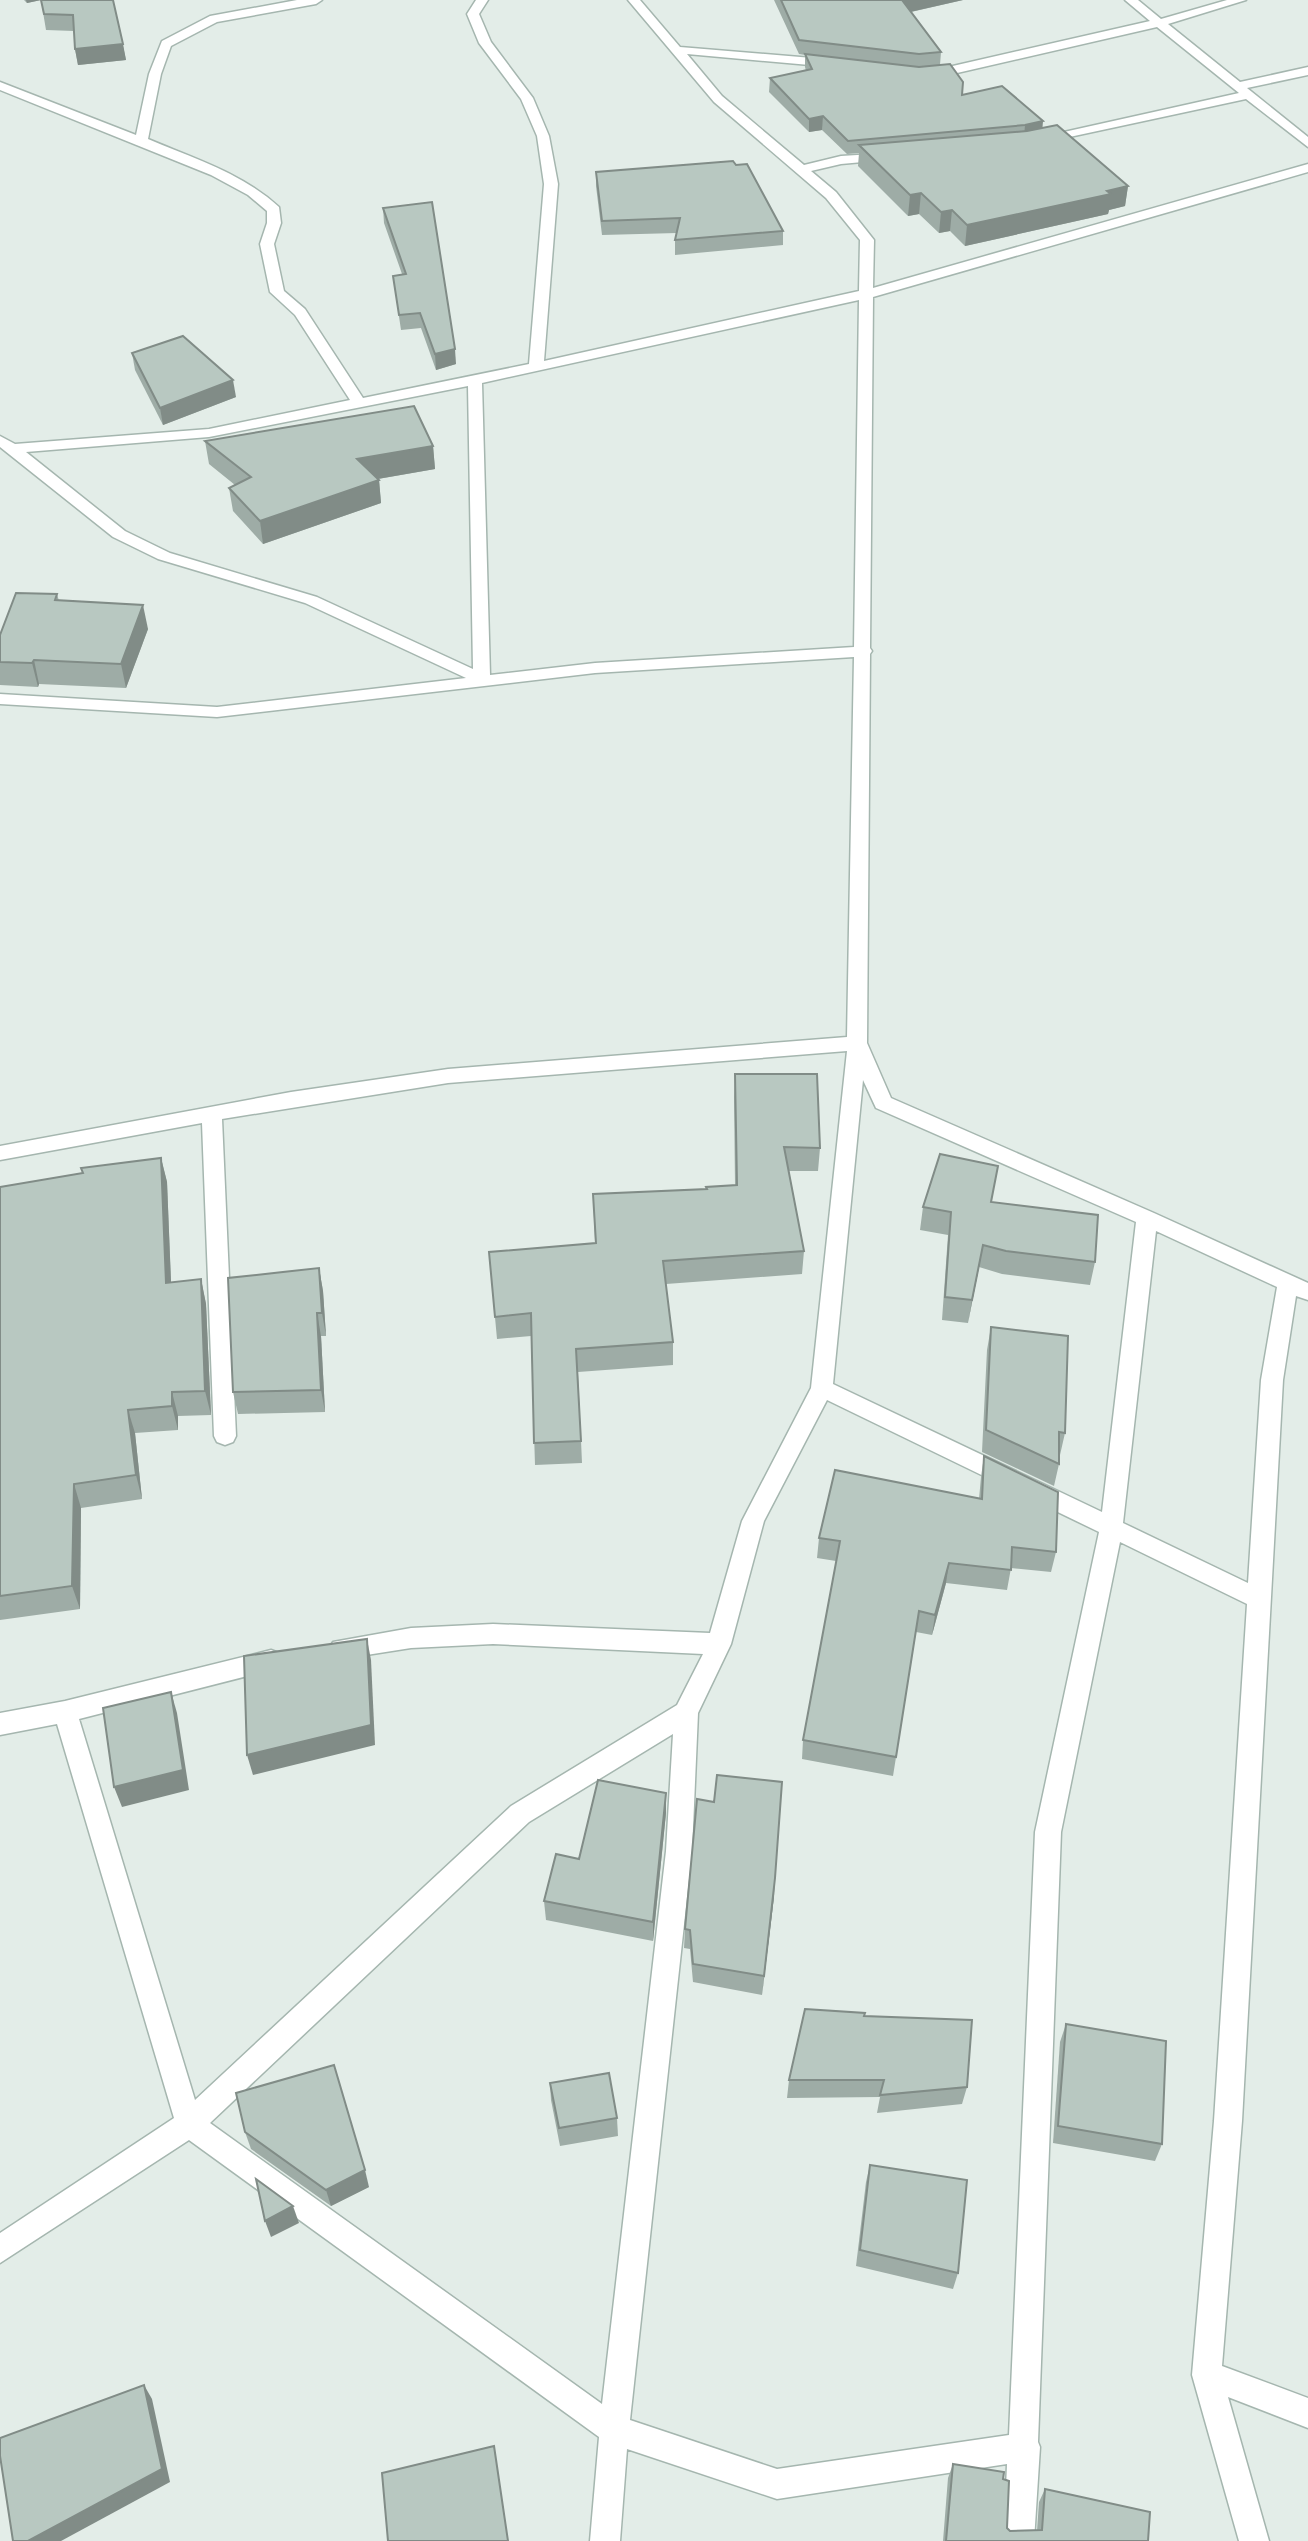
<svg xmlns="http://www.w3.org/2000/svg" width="1308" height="2541" font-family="'Space Grotesk',sans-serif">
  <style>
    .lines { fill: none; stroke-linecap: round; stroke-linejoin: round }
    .minor-casing { stroke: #a5b6af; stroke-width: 3 }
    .minor { fill: #fff; fill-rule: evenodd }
    .wall { fill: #9eaca6 }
    .shaded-wall { fill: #818c87 }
    .building { fill: #b8c8c1; stroke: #818c87; stroke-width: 2 }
  </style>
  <rect width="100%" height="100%" fill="#e3ede8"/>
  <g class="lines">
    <g class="minor-casing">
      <g id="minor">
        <path d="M297 0H322L316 4 217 22 171 46 161 74 148 139C193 158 242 173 279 207L281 223 274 244 284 291 305 309 363 398 529 364 544 184 537 136 521 99 479 43 467 14 476 0H488L479 14 491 42 533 98 549 136 558 184 544 361 859 291 860 240 826 198 714 102 628 0H640L680 47 836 60V66L832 67 687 54 722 96 804 165 841 156 890 153 891 156 885 160 841 164 811 171 836 192 874 240 873 288 1308 164V172L873 297 870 648 872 651 870 654 867 1043 891 1098 1154 1213 1308 1283V1300L1296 1296 1283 1380 1242 2121 1222 2366 1308 2398V2428L1228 2397 1269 2541H1239L1192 2375 1214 2121 1247 1604 1120 1542 1061 1832 1038 2442 1040 2447 1034 2541H1004L1007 2464 777 2499 627 2449 620 2541H590L599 2437 189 2140 0 2263V2233L174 2118 57 1724 0 1735V1713L65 1701 271 1650 279 1653 283 1660 279 1667 271 1670 79 1719 195 2100 511 1806 677 1705 703 1654 493 1644 411 1648 341 1659 333 1656 329 1649 333 1642 411 1628 493 1624 710 1633 742 1521 811 1388 847 1051 448 1083 222 1119 236 1436 233 1442 225 1445 217 1442 214 1436 202 1123 0 1160V1146L291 1092 448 1069 847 1037 854 657 595 673 217 717 0 704V694L217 707 466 678 305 603 158 559 113 537 0 447V436L15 444 209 429 350 400 295 315 270 292 260 244 267 223V211L248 195 211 175 0 90V82L136 135 149 74 162 41 210 16ZM859 300 854 647 595 663 490 675 482 383ZM468 386 473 669 317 597 170 553 125 531 26 452 209 437ZM863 1080 876 1108 1136 1222 1102 1512 833 1384ZM1156 1231 1277 1287 1261 1380 1248 1583 1123 1523ZM827 1400 1099 1532 1035 1832 1009 2435 777 2469 630 2420 692 1851 698 1713 731 1644 764 1521ZM673 1734 666 1851 602 2404 210 2123 529 1822Z"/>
        <polygon points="1125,0 1138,0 1161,19 1227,0 1246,0 1168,24 1240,82 1308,67 1308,75 1247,88 1308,137 1308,147 1246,99 1037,144 1037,138 1239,93 1157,27 944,76 927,77 921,73 927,69 944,68 1150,21"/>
      </g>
    </g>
    <use href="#minor" class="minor"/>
  </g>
  <g class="wall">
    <polygon points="24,0 113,0 126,60 78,65 75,49 74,31 46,30 41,0 27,3"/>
    <polygon points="774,0 963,0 911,12 941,52 940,65 962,95 1042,128 1128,186 1125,206 1109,210 1108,214 965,246 950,231 939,233 919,214 908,216 858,166 859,153 847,154 822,130 809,132 769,92 770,78 806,71 805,67 805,55 799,54"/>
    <polygon points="736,165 783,231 783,245 675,255 675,240 677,233 602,235 596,186 596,172"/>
    <polygon points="383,208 456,364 436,370 421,328 401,330 393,276 402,274 384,223"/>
    <polygon points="132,353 236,397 163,425 135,370"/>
    <polygon points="205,441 433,446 435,469 378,479 379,480 381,503 263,544 233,511 229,488 235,485 209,464"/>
    <polygon points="57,594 59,601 148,629 126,688 39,684 38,687 0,685 0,635"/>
    <polygon points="735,1074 820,1148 818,1171 789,1171 804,1251 802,1274 666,1284 673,1342 673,1365 578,1372 582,1463 535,1465 531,1336 497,1339 489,1252 595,1243 593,1194 706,1189 735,1185 734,1097"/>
    <polygon points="161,1158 167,1182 171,1283 201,1279 206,1304 211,1415 178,1416 178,1430 135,1433 142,1499 81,1508 80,1609 0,1620 0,1187 82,1173"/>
    <polygon points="991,1202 1095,1262 1090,1285 1002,1274 979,1267 968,1323 942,1320 948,1235 920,1230 923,1207"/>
    <polygon points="319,1268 323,1291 326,1336 321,1336 325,1412 238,1414 233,1392"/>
    <polygon points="991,1327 1065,1433 1060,1455 1059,1455 1059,1464 1054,1486 982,1452 987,1350"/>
    <polygon points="984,1456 1056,1552 1051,1572 1011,1568 1007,1590 946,1583 932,1635 916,1632 893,1776 802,1759 803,1740 836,1561 817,1558 819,1538 979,1499 981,1477"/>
    <polygon points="666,1793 666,1813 653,1941 546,1920 544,1901 579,1859"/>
    <polygon points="774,1897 762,1995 693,1982 690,1949 684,1948 685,1929"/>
    <polygon points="864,2016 967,2087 962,2104 877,2113 880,2097 787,2098 789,2080"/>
    <polygon points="1066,2024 1162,2144 1155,2161 1053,2143 1060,2042"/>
    <polygon points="550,2083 617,2118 618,2136 560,2146 551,2100"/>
    <polygon points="245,2132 369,2187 331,2206 251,2149"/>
    <polygon points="870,2165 958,2273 953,2289 856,2266 866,2182"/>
    <polygon points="953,2464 1003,2479 1007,2528 1010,2531 1037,2531 1039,2502 1045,2489 1148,2541 943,2541 948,2478"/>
  </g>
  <g class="shaded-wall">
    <polygon points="26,0 41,0 27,3"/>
    <polygon points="902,0 963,0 901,14"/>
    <polygon points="123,44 126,60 78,65 75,49"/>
    <polygon points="823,116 822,130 809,132 809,119"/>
    <polygon points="1043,121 1042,134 1024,138 1025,125"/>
    <polygon points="1128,186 1125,206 1109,210 1108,214 965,246 967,225"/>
    <polygon points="921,193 919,214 908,216 910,195"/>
    <polygon points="952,210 950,231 939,233 941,212"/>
    <polygon points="455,349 456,364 436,370 435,354"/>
    <polygon points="233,380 236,397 163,425 160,408"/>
    <polygon points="433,446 435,469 360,482 357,459"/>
    <polygon points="379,480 381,503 263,544 260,521"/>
    <polygon points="143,605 148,629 126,688 121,664"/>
    <polygon points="34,660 39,684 38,687 32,663"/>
    <polygon points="161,1158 167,1182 172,1307 166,1283"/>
    <polygon points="983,1245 979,1267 968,1323 972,1300"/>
    <polygon points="319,1268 323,1291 326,1336 322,1313"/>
    <polygon points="201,1279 206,1304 211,1415 205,1391"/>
    <polygon points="317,1313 321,1336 325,1412 321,1390"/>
    <polygon points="172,1392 178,1416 178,1430 172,1406"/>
    <polygon points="128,1410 135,1433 142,1499 136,1475"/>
    <polygon points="74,1484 81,1508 80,1609 72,1586"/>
    <polygon points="949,1563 946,1583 932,1635 935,1615"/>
    <polygon points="367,1639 371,1660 375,1745 253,1775 247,1755"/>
    <polygon points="171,1692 177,1713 189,1790 122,1807 114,1787"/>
    <polygon points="666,1793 666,1813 653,1941 653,1922"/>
    <polygon points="775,1878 774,1897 762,1995 764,1976"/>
    <polygon points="365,2170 369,2187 331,2206 326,2190"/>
    <polygon points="293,2206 299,2223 271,2237 265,2221"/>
    <polygon points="144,2385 152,2399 170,2482 61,2541 28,2541"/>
  </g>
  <g class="building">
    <polygon points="41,0 113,0 123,44 75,49 73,15 44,14"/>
    <polygon points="781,0 904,0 902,0 941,52 919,54 799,40"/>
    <polygon points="805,54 919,67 950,64 963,82 962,95 1002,86 1043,121 1025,125 848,141 823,116 809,119 770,78 812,69"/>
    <polygon points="1057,125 1128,186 1107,191 1111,194 967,225 952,210 941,212 921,193 910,195 859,145 1027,131"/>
    <polygon points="733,161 736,165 747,164 783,231 675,240 680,218 602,221 596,172"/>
    <polygon points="432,202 455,349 435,354 420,313 399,315 393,276 406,274 383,208"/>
    <polygon points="183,336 233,380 160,408 132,353"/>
    <polygon points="414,406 433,446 357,459 379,480 260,521 229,488 251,477 205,441"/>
    <polygon points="16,593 57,594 55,600 143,605 121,664 34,660 32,663 0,662 0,635"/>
    <polygon points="735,1074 817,1074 820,1148 784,1147 804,1251 663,1261 673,1342 576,1349 581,1441 534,1443 531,1313 495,1317 489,1252 596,1243 593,1194 707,1189 706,1187 737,1185"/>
    <polygon points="940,1154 998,1166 991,1202 1098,1215 1095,1262 1006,1251 983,1245 972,1300 945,1297 951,1212 923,1207"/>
    <polygon points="161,1158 166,1283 201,1279 205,1391 172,1392 172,1406 128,1410 136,1475 74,1484 72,1586 0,1596 0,1187 83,1173 81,1168"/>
    <polygon points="319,1268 322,1313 317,1313 321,1390 233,1392 228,1278"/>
    <polygon points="991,1327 1068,1336 1065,1433 1059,1432 1059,1464 986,1430"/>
    <polygon points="984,1456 1058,1492 1056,1552 1012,1547 1011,1570 949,1563 935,1615 919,1611 896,1757 803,1740 840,1541 819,1538 835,1470 982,1499"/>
    <polygon points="367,1639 371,1725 247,1755 244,1656"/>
    <polygon points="171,1692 183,1770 114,1787 103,1708"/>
    <polygon points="717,1775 782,1782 775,1878 764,1976 693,1964 690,1930 685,1929 697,1799 714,1802"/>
    <polygon points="598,1780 666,1793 653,1922 544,1901 556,1854 579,1859"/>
    <polygon points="805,2009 865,2013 864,2016 972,2020 967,2087 880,2095 884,2080 789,2080"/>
    <polygon points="1066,2024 1166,2041 1162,2144 1058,2126"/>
    <polygon points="334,2065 365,2170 326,2190 245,2132 236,2093"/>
    <polygon points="609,2073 617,2118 559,2128 550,2083"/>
    <polygon points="870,2165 967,2180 958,2273 860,2250"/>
    <polygon points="256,2179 293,2206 265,2221"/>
    <polygon points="144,2385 162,2469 28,2541 13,2541 0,2456 0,2438"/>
    <polygon points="494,2446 508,2541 388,2541 382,2473"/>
    <polygon points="953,2464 1004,2472 1003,2479 1009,2481 1007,2528 1010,2531 1042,2530 1045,2489 1150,2512 1148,2541 946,2541"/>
  </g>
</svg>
